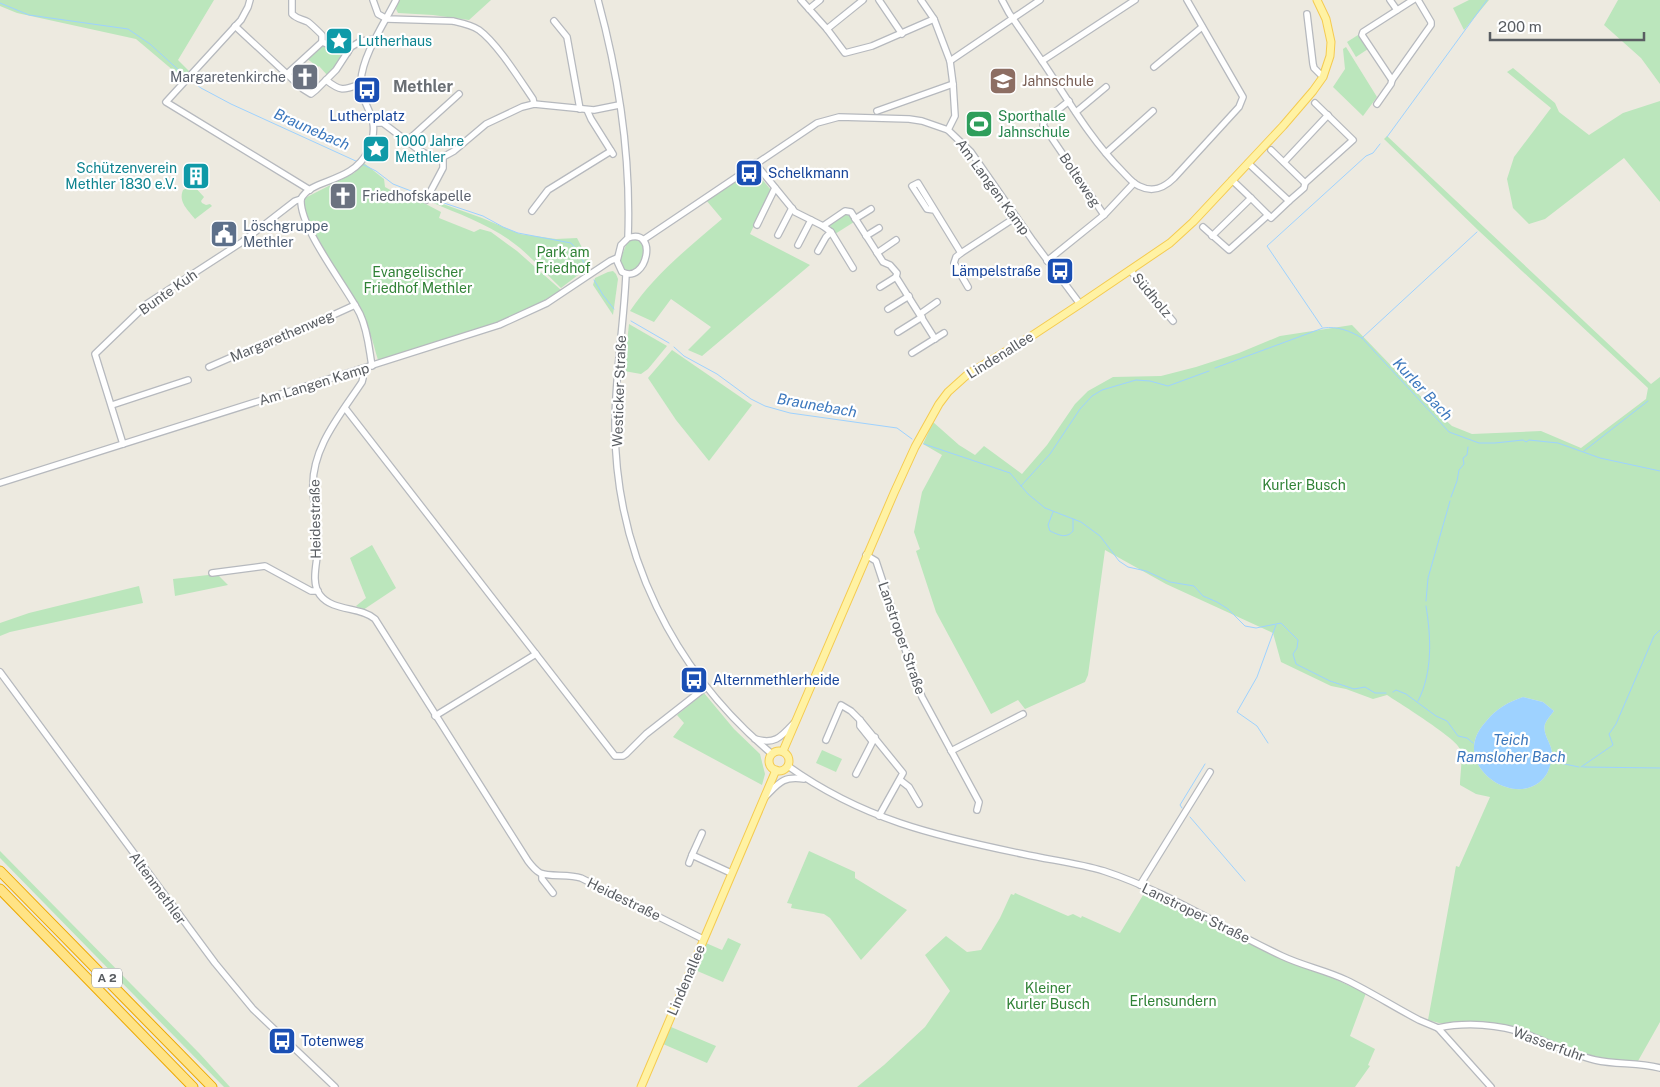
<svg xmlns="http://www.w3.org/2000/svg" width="1660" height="1087" font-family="'Public Sans',sans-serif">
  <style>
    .green { fill: #bbe6bc; fill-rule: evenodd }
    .water { fill: #9ed2ff }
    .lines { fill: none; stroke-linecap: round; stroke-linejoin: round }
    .stream { stroke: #9ed2ff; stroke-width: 1 }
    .minor-casing { stroke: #b6b9be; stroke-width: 8 }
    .major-casing { stroke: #f5cb50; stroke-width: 9 }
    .highway-casing { stroke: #eda900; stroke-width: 11 }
    .minor { stroke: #fff; stroke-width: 5.5 }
    .major { stroke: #fff2a3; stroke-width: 7 }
    .highway { stroke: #ffe385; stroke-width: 9 }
    .labels { text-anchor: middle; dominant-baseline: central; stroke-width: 4.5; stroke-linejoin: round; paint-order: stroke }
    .shield { fill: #fff; stroke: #8b8e91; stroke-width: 1 }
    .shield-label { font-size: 12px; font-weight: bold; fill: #595d62 }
    .culture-label { font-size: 14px; fill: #0d838f; stroke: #fff; text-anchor: start }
    .worship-label { font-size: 14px; fill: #5b616d; stroke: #fff; text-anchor: end }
    .education-label { font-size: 14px; fill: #785e54; stroke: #fff; text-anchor: start }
    .transit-label { font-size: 14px; fill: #164399; stroke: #fff; text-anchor: start }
    .leisure-label { font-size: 14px; fill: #27864d; stroke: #fff; text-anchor: start }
    .street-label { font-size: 14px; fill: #595d62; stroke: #fff }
    .service-label { font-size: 14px; fill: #4e5e75; stroke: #fff; text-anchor: start }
    .park-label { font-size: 14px; fill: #308236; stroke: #fff }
    .water-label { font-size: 15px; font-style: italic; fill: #3b77bd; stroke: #fff }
    .quarter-label { font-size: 16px; font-weight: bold; fill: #6a6f74; stroke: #fff }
  </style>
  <rect width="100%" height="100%" fill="#edeae0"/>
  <g class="green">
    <polygon points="0,0 214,0 178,60 189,71 181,77 136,39 17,13 0,6"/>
    <polygon points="399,0 491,0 469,20 433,15 398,13 396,9"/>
    <polygon points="1469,0 1489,0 1464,30 1453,8"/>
    <polygon points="1618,0 1660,0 1660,84 1641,58 1604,25"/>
    <polygon points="1358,35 1360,36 1368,49 1356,57 1347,42"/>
    <polygon points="321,45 324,45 343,53 344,57 328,76 319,66 318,67 306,58"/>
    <polygon points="1346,47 1377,97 1363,116 1333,87 1345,69 1343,49"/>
    <polygon points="1513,68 1555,103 1559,112 1589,135 1623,113 1660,101 1660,202 1624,158 1545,219 1529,224 1513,208 1507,179 1514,157 1551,108 1507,72"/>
    <path d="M1387 136 1651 384 1660 377V1022L1638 1061 1594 1058 1525 1032 1470 1024 1439 1023 1428 1020 1456 866 1459 867 1490 797 1476 794 1460 785C1460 776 1463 757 1460 749 1456 738 1399 703 1387 695L1373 699 1346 689 1331 686 1281 662 1273 633 1166 584 1105 550 1088 675 1085 682 1025 709 1018 700 991 714 936 612 916 551 920 549 914 532 922 492 942 455 923 444 933 422 959 445 975 455 984 446 1022 474 1047 445 1075 404 1088 391 1113 377 1161 376 1196 367 1239 353 1280 336 1352 325 1427 403 1452 426 1472 434 1541 431 1581 448 1646 399 1648 388 1479 231 1384 139ZM1523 697 1543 702 1554 711C1551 715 1547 719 1545 724 1542 734 1552 744 1552 753 1552 758 1549 771 1546 775 1520 813 1449 767 1483 725 1496 709 1504 704 1523 697Z"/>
    <path d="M364 163 384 179 385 187 392 191 399 190 441 212 439 218 474 232 480 229 491 232 517 251 561 290C507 326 440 341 378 360 375 351 373 340 369 331 350 288 320 250 303 206L305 198 354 173Z"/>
    <path d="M755 171 771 190 750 234 810 265 702 356 688 350 711 327 671 299 654 322 630 311C655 274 688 248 722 219L706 200 746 173Z"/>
    <path d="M193 185 204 197 201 201 202 203 206 205 210 204 212 206 195 219C188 210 178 202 183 190Z"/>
    <path d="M432 200 482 218 520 234 556 239 577 238 591 265 561 288C547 275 534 260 520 248 494 226 461 215 431 202Z"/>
    <polygon points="843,214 849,215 854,222 835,234 830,226 831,222"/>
    <path d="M638 239 642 242C645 254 642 265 631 271L624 270 620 260 626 245 629 240Z"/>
    <polygon points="613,271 616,274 618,279 613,315 593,285 595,278 608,272"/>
    <polygon points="629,324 667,346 648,369 641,374 624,371"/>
    <polygon points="672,350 752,405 709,461 676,420 648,378"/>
    <polygon points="372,545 396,588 363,610 356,606 366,598 350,558"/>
    <polygon points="217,574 228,585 175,596 173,579"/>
    <polygon points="139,586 143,603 10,632 0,636 0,623 29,613"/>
    <polygon points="704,693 734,729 760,754 765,774 762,785 673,737 684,723 677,715"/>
    <polygon points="822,750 842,759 836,772 816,763"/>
    <polygon points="0,851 199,1053 230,1087 224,1087 0,858"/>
    <polygon points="809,851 855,872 855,878 907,910 861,960 830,918 824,914 791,908 792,904 787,903"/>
    <polygon points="1145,892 1170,900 1240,939 1242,938 1366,993 1350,1036 1375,1049 1368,1065 1370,1066 1355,1087 857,1087 884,1065 925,1027 950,991 925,955 946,936 967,952 981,950 1000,918 1011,894 1014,895 1015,893 1068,916 1073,914 1081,918 1082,916 1120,933"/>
    <polygon points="728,938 741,944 723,982 695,970 706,943 722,950"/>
    <polygon points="671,1027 716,1046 707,1063 663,1044"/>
  </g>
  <path class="water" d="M1523 697 1543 702 1554 711C1551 715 1547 719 1545 724 1542 734 1552 744 1552 753 1553 758 1549 771 1546 775 1520 813 1449 767 1483 725 1496 709 1504 704 1523 697Z"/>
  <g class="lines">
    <g class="stream">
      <polyline points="0,3 29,15 128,29 150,44 184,75"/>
      <polyline points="190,80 201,88 231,104 358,162"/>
      <polyline points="1387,137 1487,0"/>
      <polyline points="362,164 376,171 393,184 424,196"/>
      <polyline points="432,199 483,216 503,227 518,233 571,243 577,250 588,270"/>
      <polyline points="594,280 603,295 614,309"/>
      <polyline points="631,321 669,343"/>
      <polyline points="1322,327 1267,246 1366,156 1373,153 1380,144"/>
      <polyline points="1362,338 1477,232"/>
      <polyline points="674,347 684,356 717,374 751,399 765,406 790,413 897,428 912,439"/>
      <path d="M1215 368 1323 328C1338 326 1350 331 1362 338L1449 432 1479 443H1495L1523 440 1526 442 1529 440 1558 443 1600 458 1660 471"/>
      <polyline points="924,444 1010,473 1028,494 1045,508 1081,522 1100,536 1119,561 1128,567 1146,571 1170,582 1194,586 1203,596 1217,602 1228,609 1245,626 1256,628 1281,623 1298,640 1297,648 1293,654 1296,664 1330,681 1354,689 1365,687 1375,693 1386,693"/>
      <polyline points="1584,451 1648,401"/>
      <polyline points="1021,486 1050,454 1080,409 1092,396 1102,390 1136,380 1150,381 1168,386 1209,371"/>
      <polyline points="1451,497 1457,481 1459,470 1464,464 1463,458 1467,455 1468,447"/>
      <path d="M1053 512 1048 525 1050 531C1059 535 1066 539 1073 531V519"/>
      <polyline points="1426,601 1428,578 1450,501"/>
      <polyline points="1393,692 1396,690 1406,694 1436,716 1447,721 1458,736 1467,738 1473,743"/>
      <path d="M1418 701C1433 672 1431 637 1426 606"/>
      <polyline points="1268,743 1257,726 1237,712 1257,677 1276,625"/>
      <polyline points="1550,761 1579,767"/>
      <polyline points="1581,767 1613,745 1609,734 1616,724 1654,636 1660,630"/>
      <polyline points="1583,767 1660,768"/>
      <polyline points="1182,808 1180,805 1205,764"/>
      <polyline points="1190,817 1245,881"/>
    </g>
    <g class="minor-casing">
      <g id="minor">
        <polyline points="250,0 248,7 241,20 166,102 310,190"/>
        <path d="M292 0V14C297 19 302 19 308 22 313 26 318 31 322 35V42"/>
        <path d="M373 0 378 14 387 19 453 21C462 23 472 25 479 30 497 43 520 80 533 99L534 104"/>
        <path d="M598 0C619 77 631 158 628 238L621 245 617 261 622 272C647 285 659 227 628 238"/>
        <polyline points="801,0 827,29 845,53 872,46 934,19"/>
        <polyline points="879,0 902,34"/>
        <polyline points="921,0 934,19 950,61 953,84 955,116 948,130"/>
        <polyline points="1002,0 1009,13 1042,61 1135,0"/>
        <polyline points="1390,0 1397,10"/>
        <polyline points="1413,0 1363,32 1362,35 1392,80 1431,25 1431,22 1418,0"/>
        <polyline points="809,9 820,0"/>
        <polyline points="1307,14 1313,64 1314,68 1323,77"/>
        <polyline points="554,21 567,37 580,109"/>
        <polyline points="235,26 303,89 311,94 316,90 336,70 351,47 361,41 376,39"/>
        <polyline points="827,29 863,0"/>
        <polyline points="950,61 1040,0"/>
        <path d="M1042 61C1067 98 1090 139 1122 171 1127 176 1132 183 1139 186 1153 193 1164 188 1174 178L1239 107 1243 97 1187 0"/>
        <polyline points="1154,67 1202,27"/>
        <polyline points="287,74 322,42 348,52"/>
        <path d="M326 80C341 92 344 90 361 84"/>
        <polyline points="1069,101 1045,120 1043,125 1104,215"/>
        <polyline points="1377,104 1391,84 1392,80"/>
        <polyline points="587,110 591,119 613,154"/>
        <polyline points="877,111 953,84"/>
        <polyline points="1076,112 1106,87"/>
        <polyline points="374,123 383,123 420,151 431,156 443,157 454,151 486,124 522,107 534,104 594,110 619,105"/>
        <polyline points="406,142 459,94"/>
        <polyline points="1271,150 1305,183"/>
        <polyline points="1106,153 1153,111"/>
        <polyline points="1284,162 1328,115"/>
        <polyline points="755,163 795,212 823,226 831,232 853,268"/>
        <polyline points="1232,180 1251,198"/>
        <polyline points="426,200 443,168 443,157"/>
        <polyline points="1289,201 1304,188 1305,183 1353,140 1315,103"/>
        <polyline points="934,210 927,209 912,186 918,183 961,253 1016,217"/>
        <polyline points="532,211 548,190 611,151"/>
        <polyline points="855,219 871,209"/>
        <polyline points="757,225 775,188"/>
        <polyline points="823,226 845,211 851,212 883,262 890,265 897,273 896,277 935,339"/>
        <polyline points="1203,227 1229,250 1268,215"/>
        <polyline points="778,235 792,208"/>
        <polyline points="866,236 879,228"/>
        <polyline points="1212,236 1251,198 1271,218 1289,201 1248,163"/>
        <polyline points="643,240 817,123 839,117 909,119 922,121 948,130 971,152 1033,241 1080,304"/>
        <polyline points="798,245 811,220"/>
        <polyline points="818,251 826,237 831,232"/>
        <polyline points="877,253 896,240"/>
        <polyline points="961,253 956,257 954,263 968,287"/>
        <polyline points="1047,261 1104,215 1134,183"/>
        <polyline points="1130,270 1173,321"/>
        <path d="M626 274C624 324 615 375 615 425 615 554 674 672 772 754"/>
        <polyline points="880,287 896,277"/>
        <polyline points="888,309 909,296"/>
        <polyline points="920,314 937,302"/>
        <polyline points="898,332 922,317"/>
        <polyline points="912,353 944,333"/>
        <path d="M372 366C369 349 368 331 360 314 346 286 299 228 301 199 311 178 352 184 368 151 384 116 360 109 361 81 362 56 385 22 396 0"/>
        <polyline points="209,367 241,353 252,352 355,305"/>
        <path d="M362 370 363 378 362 382C341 414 311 448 313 489 314 508 318 527 318 546 318 560 310 582 320 595 333 612 360 606 375 619L528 861C531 865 535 870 540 873 549 877 569 874 581 878L703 939"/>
        <polyline points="112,405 188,380"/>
        <polyline points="345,408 615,756 623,756 626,754 646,734 706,687"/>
        <polyline points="123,444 95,354 148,303 242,242 295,201 301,199"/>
        <polyline points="0,483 499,325 547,303 610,261 617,258"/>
        <polyline points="866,555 876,561 913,673 922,697 979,802 977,810"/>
        <polyline points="212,573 265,566 311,591 318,591"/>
        <polyline points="0,672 215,963 253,1009 335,1087"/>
        <polyline points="435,716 536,654"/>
        <polyline points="860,720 860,726 872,741"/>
        <path d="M755 739C775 745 781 737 794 723"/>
        <polyline points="826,740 841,705 851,711 860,720 903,773 879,816"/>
        <polyline points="951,751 1023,714"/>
        <path d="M788 766C862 819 935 836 1023 854 1050 860 1078 863 1104 871 1168 892 1222 928 1282 956 1303 966 1325 970 1346 980 1371 992 1394 1007 1419 1020L1438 1028 1491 1087"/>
        <polyline points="856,774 875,737"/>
        <polyline points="900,780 909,787 919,804"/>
        <path d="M765 797C779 783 782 776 804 779"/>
        <polyline points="692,855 702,833"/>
        <polyline points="689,863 692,855 731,873"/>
        <polyline points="542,874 542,879 553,893"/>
        <polyline points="1140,885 1210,772"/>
        <path d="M1438 1028C1465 1022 1500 1024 1526 1034 1549 1043 1571 1054 1595 1060 1617 1065 1638 1062 1660 1068"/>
      </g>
    </g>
    <g class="major-casing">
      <g id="major">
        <polyline points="783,751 894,493 915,447 939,404 948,392 968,374 1030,337 1080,304 1170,243 1193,222 1283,126 1313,91 1323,77 1330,56 1331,42 1326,19 1317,0"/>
        <circle cx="779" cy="761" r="10"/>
        <polyline points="641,1087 776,770"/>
      </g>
    </g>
    <g class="highway-casing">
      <g id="highway">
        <polyline points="0,871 212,1087"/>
        <polyline points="0,889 193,1087"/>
      </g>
    </g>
    <use href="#minor" class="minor"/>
    <use href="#major" class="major"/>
    <use href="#highway" class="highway"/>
  </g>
  <defs>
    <g id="sight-square" transform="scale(1.4375)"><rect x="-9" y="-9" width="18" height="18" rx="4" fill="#0f9aa8" stroke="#fff"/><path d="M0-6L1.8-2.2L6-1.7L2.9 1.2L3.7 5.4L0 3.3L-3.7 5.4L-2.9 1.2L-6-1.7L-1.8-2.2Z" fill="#fff"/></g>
    <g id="church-square" transform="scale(1.4375)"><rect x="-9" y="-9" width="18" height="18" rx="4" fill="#6b7280" stroke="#fff"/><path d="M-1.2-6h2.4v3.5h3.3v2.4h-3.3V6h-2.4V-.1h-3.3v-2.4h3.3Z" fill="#fff"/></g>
    <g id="school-square" transform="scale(1.4375)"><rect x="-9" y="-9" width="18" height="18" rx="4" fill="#8d6e63" stroke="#fff"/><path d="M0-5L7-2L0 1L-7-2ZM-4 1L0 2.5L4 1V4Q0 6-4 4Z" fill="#fff"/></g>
    <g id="bus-square" transform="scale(1.4375)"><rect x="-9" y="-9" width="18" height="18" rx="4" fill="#1a4fb4" stroke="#fff"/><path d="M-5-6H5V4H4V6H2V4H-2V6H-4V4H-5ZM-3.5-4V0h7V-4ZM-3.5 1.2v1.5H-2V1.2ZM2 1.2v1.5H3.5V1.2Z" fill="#fff"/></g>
    <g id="stadium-square" transform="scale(1.4375)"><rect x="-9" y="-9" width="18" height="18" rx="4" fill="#2e9e5b" stroke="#fff"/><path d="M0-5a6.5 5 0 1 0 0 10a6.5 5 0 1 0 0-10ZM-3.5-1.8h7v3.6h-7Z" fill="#fff"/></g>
    <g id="building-square" transform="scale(1.4375)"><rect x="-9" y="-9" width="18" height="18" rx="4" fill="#0f9aa8" stroke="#fff"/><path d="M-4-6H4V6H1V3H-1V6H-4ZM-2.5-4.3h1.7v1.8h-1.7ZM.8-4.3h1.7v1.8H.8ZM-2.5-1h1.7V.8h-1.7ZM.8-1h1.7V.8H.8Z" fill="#fff"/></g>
    <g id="civic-square" transform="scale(1.4375)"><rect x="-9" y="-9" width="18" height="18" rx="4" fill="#5c6f8a" stroke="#fff"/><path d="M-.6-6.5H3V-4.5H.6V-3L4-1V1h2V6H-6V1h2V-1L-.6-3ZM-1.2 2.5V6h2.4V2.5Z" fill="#fff"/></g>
  </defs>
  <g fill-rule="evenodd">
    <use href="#sight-square" x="339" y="41"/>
    <use href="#church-square" x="305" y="77"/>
    <use href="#school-square" x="1003" y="81"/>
    <use href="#bus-square" x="367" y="90"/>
    <use href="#stadium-square" x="979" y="124"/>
    <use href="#sight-square" x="376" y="149"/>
    <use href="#bus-square" x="749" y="173"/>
    <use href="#building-square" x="196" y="176"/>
    <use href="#church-square" x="343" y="196"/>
    <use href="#civic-square" x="224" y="234"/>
    <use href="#bus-square" x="1060" y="271"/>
    <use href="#bus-square" x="694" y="680"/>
    <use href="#bus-square" x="282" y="1041"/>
  </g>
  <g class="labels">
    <rect class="shield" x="92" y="968.5" width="30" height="19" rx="4"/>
    <g class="shield-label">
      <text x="107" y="978">A 2</text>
    </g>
    <g class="culture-label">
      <text x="358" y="41">Lutherhaus</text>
      <text x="395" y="141">1000 Jahre<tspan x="395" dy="16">Methler</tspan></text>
      <text x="177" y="168" text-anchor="end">Schützenverein<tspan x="177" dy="16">Methler 1830 e.V.</tspan></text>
    </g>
    <g class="worship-label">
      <text x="286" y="77">Margaretenkirche</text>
      <text x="362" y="196" text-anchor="start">Friedhofskapelle</text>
    </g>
    <g class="education-label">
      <text x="1022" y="81">Jahnschule</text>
    </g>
    <g class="transit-label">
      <text x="367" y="116" text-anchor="middle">Lutherplatz</text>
      <text x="768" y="173">Schelkmann</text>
      <text x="1041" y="271" text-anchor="end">Lämpelstraße</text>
      <text x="713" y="680">Alternmethlerheide</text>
      <text x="301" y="1041">Totenweg</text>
    </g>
    <g class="leisure-label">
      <text x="998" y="116">Sporthalle<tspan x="998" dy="16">Jahnschule</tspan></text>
    </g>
    <g class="street-label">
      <text transform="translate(1080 180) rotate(56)">Bolteweg</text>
      <text transform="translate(993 187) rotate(54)">Am Langen Kamp</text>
      <text transform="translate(168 292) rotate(-35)">Bunte Kuh</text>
      <text transform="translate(1152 295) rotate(50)">Südholz</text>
      <text transform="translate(282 336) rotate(-23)">Margarethenweg</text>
      <text transform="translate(1000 355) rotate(-32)">Lindenallee</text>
      <text transform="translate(314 384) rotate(-17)">Am Langen Kamp</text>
      <text transform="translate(619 391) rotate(-88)">Westicker Straße</text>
      <text transform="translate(315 519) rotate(-91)">Heidestraße</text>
      <text transform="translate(902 638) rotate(71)">Lanstroper Straße</text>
      <text transform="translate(158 888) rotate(54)">Altenmethler</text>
      <text transform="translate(624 899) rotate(26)">Heidestraße</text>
      <text transform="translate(1196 913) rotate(26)">Lanstroper Straße</text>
      <text transform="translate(686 980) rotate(-67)">Lindenallee</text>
      <text transform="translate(1549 1044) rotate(20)">Wasserfuhr</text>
    </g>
    <g class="service-label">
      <text x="243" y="226">Löschgruppe<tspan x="243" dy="16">Methler</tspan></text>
    </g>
    <g class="park-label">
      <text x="563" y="252">Park am<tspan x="563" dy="16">Friedhof</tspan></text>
      <text x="418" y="272">Evangelischer<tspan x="418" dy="16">Friedhof Methler</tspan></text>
      <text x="1304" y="485">Kurler Busch</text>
      <text x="1048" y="988">Kleiner<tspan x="1048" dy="16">Kurler Busch</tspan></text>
      <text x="1173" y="1001">Erlensundern</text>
    </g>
    <g class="water-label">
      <text transform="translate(312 129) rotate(24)">Braunebach</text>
      <text transform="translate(1423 389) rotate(47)">Kurler Bach</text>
      <text transform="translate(817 405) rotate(10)">Braunebach</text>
      <text x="1511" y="739">Teich<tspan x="1511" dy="17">Ramsloher Bach</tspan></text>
    </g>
    <g class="quarter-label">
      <text x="423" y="86">Methler</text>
    </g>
  </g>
  <path d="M1490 32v8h154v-8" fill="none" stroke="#595d62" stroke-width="2.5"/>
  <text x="1498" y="32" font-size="15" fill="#595d62" stroke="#ffffff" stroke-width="4" paint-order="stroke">200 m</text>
</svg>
